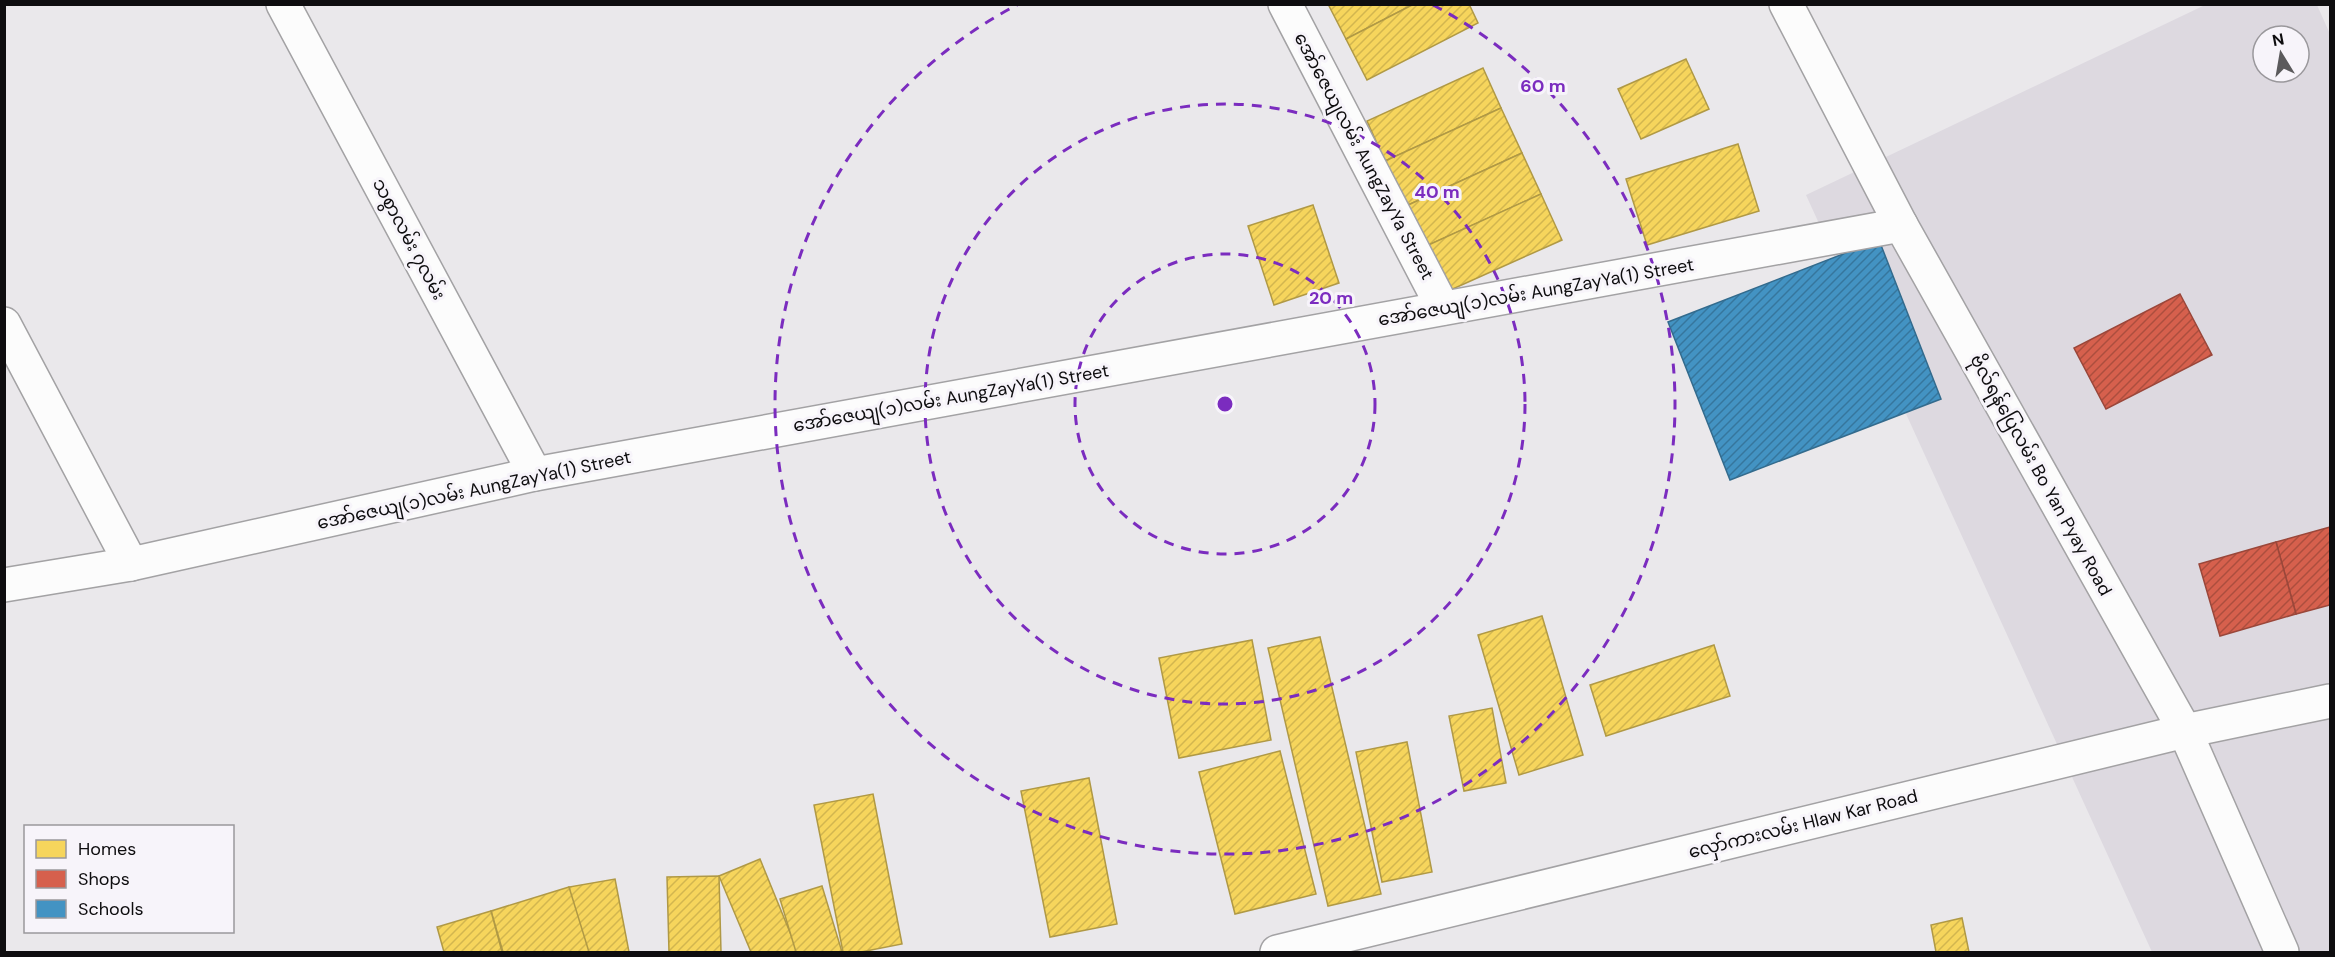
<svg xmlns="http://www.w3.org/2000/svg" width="2335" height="957" font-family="'DM Sans','Noto Sans Myanmar',sans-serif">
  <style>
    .built { fill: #ddd9e0; fill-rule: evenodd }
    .homes { fill: url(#homes-hatch); stroke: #b09945; stroke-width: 1.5 }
    .shops { fill: url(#shops-hatch); stroke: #9a473a; stroke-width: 1.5 }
    .schools { fill: url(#schools-hatch); stroke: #336b8d; stroke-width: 1.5 }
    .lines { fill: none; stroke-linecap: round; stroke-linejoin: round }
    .street-casing { stroke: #a3a2a4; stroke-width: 36 }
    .secondary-casing { stroke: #a3a2a4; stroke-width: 36 }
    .street { stroke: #fcfcfc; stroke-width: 33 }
    .secondary { stroke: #fcfcfc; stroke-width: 33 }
    .ring { fill: none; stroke: #7b2cbf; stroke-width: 3; stroke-dasharray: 10 8 }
    .labels { text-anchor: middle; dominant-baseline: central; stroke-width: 6; stroke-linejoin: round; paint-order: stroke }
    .street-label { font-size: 18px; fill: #0e0d0f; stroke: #f7f4fa }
    .centre { fill: #7b2cbf; stroke: #f7f4fa; stroke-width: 3 }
    .ring-label { font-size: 18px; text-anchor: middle; font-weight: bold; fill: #7b2cbf; stroke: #f7f4fa; stroke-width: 6; stroke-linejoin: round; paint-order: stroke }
  </style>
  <defs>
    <pattern id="homes-hatch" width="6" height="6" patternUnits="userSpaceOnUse" patternTransform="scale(1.5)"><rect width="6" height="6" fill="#f6d55c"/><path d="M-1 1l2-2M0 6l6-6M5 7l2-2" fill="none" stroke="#d2b64f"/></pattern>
    <pattern id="shops-hatch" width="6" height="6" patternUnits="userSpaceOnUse" patternTransform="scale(1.5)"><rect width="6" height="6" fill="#d6604d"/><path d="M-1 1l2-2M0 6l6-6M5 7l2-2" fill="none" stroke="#ac4e3e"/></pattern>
    <pattern id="schools-hatch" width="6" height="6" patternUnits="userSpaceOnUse" patternTransform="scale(1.5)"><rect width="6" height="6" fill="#4393c3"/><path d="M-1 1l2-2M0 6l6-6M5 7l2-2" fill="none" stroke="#36769d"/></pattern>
  </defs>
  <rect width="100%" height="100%" fill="#eae8eb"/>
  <path class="built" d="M2205 5H2317L2330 34V952H2152L1806 195ZM2263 36H2299V72H2263Z"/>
  <g class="homes">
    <polygon points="1328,4 1414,4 1346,39"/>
    <polygon points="1414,4 1469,4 1478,23 1367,80 1346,39"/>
    <polygon points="1686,59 1709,109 1641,139 1618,89"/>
    <polygon points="1483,68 1501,108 1385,161 1367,121"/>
    <polygon points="1501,108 1522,153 1406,206 1385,161"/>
    <polygon points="1738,144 1759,211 1647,245 1626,179"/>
    <polygon points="1522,153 1541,194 1424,247 1406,206"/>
    <polygon points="1541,194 1562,240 1446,292 1424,247"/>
    <polygon points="1313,205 1339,283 1274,305 1248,226"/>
    <polygon points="1542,616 1583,755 1519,775 1478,635"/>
    <polygon points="1320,637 1381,894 1328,906 1268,648"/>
    <polygon points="1252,640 1271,740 1179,758 1159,658"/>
    <polygon points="1714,645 1730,696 1606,736 1590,685"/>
    <polygon points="1492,708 1506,783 1464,791 1449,716"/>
    <polygon points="1407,742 1432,872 1382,882 1356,752"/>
    <polygon points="1280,751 1316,894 1235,914 1199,772"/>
    <polygon points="1089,778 1117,924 1050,937 1021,791"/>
    <polygon points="873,794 902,944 861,952 843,952 814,805"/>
    <polygon points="760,859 798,952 751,952 719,876"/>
    <polygon points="719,876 721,952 669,952 667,877"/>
    <polygon points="615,879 629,952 582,952 569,887"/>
    <polygon points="822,886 842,952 796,952 780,899"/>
    <polygon points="569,887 589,952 503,952 491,911"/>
    <polygon points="491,911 502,952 444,952 437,927"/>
    <polygon points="1962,918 1969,952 1936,952 1931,925"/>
  </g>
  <g class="shops">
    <polygon points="2180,294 2212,355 2106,409 2074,348"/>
    <polygon points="2330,527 2330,605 2296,614 2276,542"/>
    <polygon points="2276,542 2296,614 2220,636 2199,564"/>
  </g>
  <polygon class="schools" points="1879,240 1941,399 1730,480 1668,322"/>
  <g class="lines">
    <g class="street-casing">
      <g id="street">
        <polyline points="283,4 535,474"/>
        <polyline points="1285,4 1443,308"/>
        <polyline points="1786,4 1901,225 2185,731 2282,952"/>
        <polyline points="4,324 131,564"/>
        <polyline points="4,585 131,564 535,474 1901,225"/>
      </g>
    </g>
    <g class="secondary-casing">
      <polyline id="secondary" points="1277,952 2185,731 2330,701"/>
    </g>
    <use href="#street" class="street"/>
    <use href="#secondary" class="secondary"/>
  </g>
  <g class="ring">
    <circle cx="1225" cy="404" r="150"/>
    <circle cx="1225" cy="404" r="300"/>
    <path d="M1433 5A450 450 0 1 1 1017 5"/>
  </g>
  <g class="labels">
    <g class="street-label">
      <text transform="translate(1364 156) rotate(62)">အော်ဇေယျလမ်း AungZayYa Street</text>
      <text transform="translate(409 239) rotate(62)">သစွာလမ်း ၇လမ်း</text>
      <text transform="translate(1536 292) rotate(-10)">အော်ဇေယျ(၁)လမ်း AungZayYa(1) Street</text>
      <text transform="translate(951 398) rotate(-10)">အော်ဇေယျ(၁)လမ်း AungZayYa(1) Street</text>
      <text transform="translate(2041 475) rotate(61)">ဗိုလ်ရန်ပြေလမ်း Bo Yan Pyay Road</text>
      <text transform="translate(474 490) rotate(-12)">အော်ဇေယျ(၁)လမ်း AungZayYa(1) Street</text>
      <text transform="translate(1803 824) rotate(-14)">လှော်ကားလမ်း Hlaw Kar Road</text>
    </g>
  </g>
  <circle cx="1225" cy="404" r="9" class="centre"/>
  <g class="ring-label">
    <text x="1543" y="92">60 m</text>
    <text x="1437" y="198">40 m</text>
    <text x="1331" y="304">20 m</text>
  </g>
  <rect width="2335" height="957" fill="none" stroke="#0e0d0f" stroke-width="12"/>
  <rect x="24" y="825" width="210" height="108" fill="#f7f4fa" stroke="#9a989c" stroke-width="1.5"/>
  <rect x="36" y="840" width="30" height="18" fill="#f6d55c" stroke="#9a989c" stroke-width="1.5"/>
  <text x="78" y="855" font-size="18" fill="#0e0d0f">Homes</text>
  <rect x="36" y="870" width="30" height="18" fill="#d6604d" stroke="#9a989c" stroke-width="1.5"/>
  <text x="78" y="885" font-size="18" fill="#0e0d0f">Shops</text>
  <rect x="36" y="900" width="30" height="18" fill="#4393c3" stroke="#9a989c" stroke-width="1.5"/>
  <text x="78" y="915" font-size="18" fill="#0e0d0f">Schools</text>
  <g transform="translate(2281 54) rotate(349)"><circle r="28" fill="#f7f4fa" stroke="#9a989c" stroke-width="1.5"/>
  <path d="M0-4.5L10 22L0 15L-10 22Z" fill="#5b5a5c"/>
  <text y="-9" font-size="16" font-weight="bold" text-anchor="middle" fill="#0e0d0f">N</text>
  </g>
</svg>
